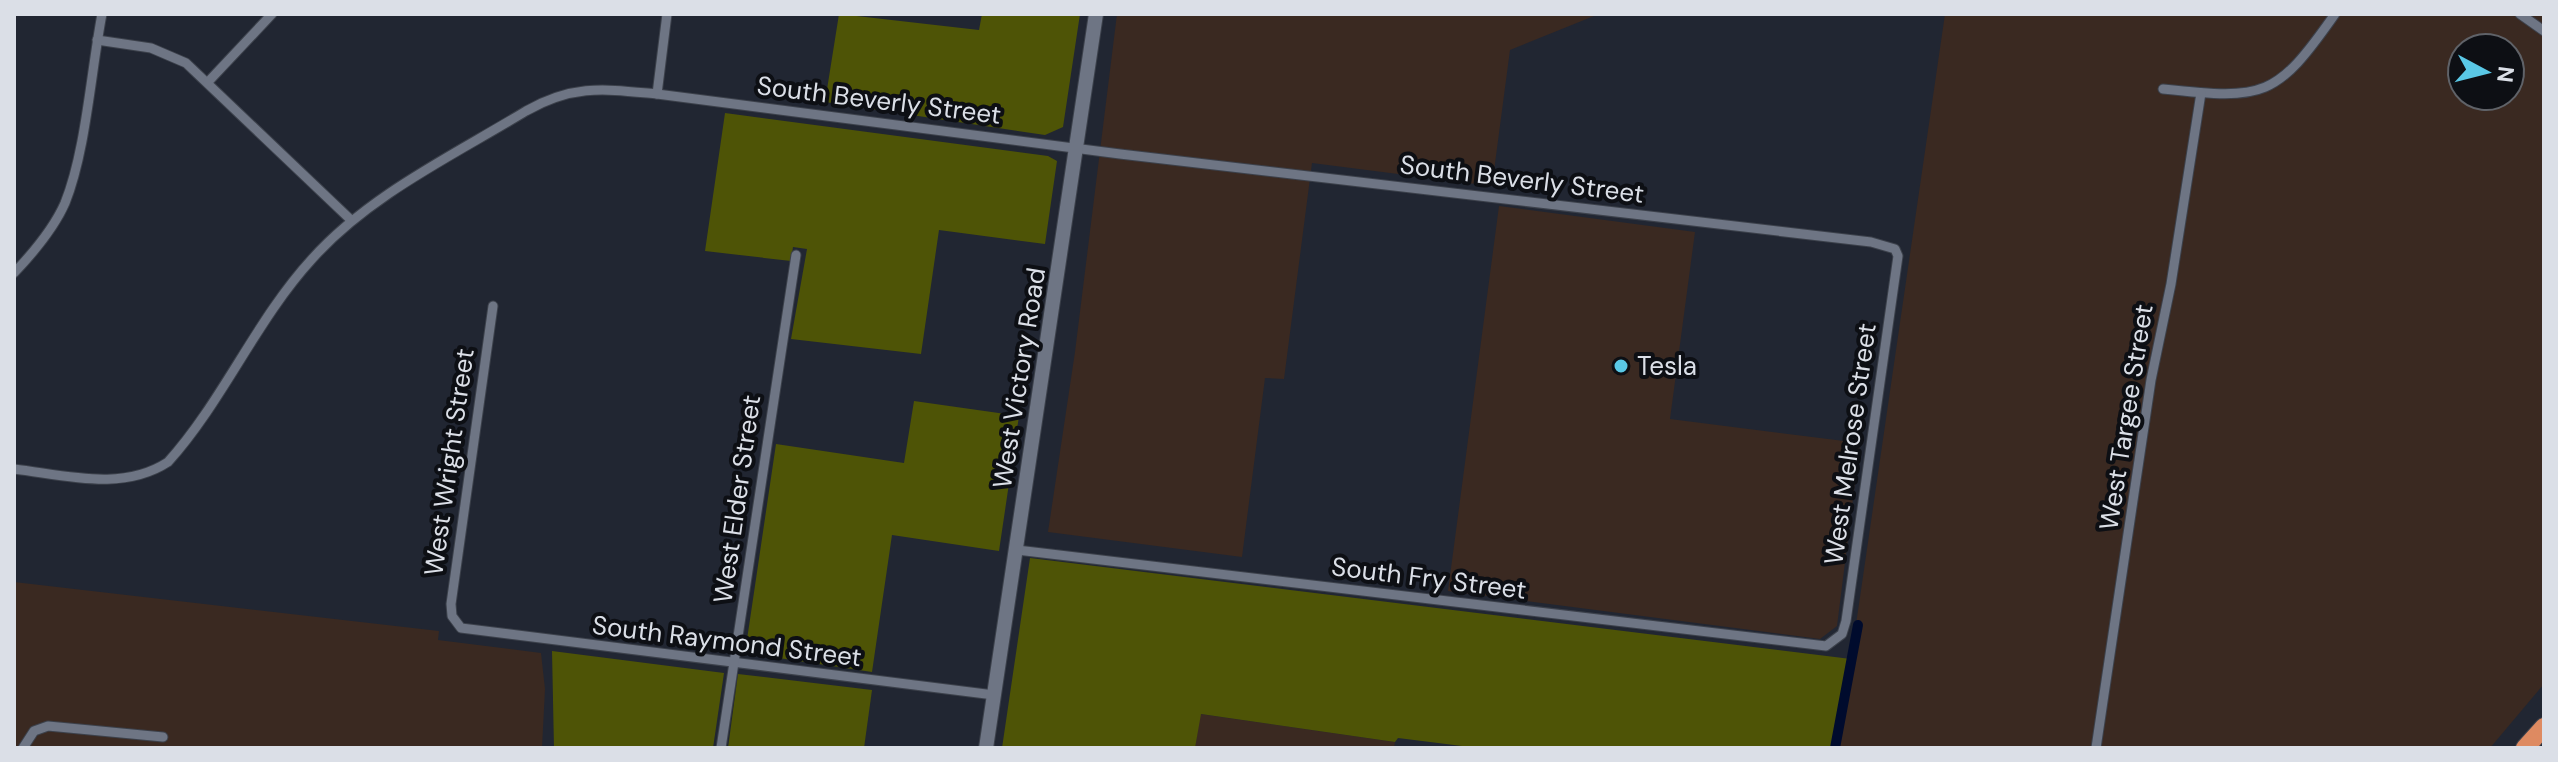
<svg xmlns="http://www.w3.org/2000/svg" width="2558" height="762" font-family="'DM Sans',sans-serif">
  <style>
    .industrial { fill: #3a2921; fill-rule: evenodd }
    .green { fill: #4e5406 }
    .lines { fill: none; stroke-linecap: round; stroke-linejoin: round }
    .canal { stroke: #000b2d; stroke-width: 10 }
    .minor-casing { stroke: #3c414b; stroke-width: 11 }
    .secondary-casing { stroke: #3c414b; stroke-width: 16 }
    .motorway-casing { stroke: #3c414b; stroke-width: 20 }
    .minor { stroke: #6e7584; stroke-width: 9 }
    .secondary { stroke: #6e7584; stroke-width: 14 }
    .motorway { stroke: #de8a61; stroke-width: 18 }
    .poi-dot { fill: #5ac8e6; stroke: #0d0f14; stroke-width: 3 }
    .labels { text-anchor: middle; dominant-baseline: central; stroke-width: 8; stroke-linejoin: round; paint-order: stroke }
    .street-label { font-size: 26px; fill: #dbdfe7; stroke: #0d0f14 }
    .poi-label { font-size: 26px; fill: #dbdfe7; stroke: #0d0f14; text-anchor: start }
  </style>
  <rect width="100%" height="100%" fill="#212632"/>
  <g class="industrial">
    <polygon points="1117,14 1599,14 1510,50 1492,186 1312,163 1284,379 1265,378 1242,557 1048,532 1075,352"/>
    <path d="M1945 14H2544V684L2490 748H1838ZM2462 48H2510V96H2462Z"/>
    <polygon points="1499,206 1695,232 1670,419 1860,443 1837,626 1820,639 1448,591"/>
    <polygon points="14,582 439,631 438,640 541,653 545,689 542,748 14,748"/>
    <polygon points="1200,714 1395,742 1394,748 1195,748"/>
  </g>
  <g class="green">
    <polygon points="839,14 979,30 982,14 1080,14 1063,127 1045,135 825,102"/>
    <polygon points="725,113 1048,156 1057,161 1045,244 939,230 921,354 791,339 807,249 793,247 791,261 705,251"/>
    <polygon points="914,401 1019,416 999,551 892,535 872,672 745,653 776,444 904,463"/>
    <polygon points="1030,558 1851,659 1838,748 1478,748 1398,738 1395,742 1201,714 1195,748 1002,748"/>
    <polygon points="552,651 724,673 713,748 554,748"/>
    <polygon points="738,674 872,690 864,748 728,748"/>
  </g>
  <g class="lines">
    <polyline class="canal" points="1835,748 1858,625"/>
    <g class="minor-casing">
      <g id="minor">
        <polyline points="2520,14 2544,31"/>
        <polyline points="97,40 151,48 186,63 351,220"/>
        <polyline points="208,82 272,14"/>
        <path d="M2163 89C2265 100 2276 98 2335 14"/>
        <polyline points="657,94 667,14"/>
        <path d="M14 273C33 253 54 228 65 203 86 151 91 71 102 14"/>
        <polyline points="493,306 451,604 452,616 461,628 994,695"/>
        <path d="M14 469C65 475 122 492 168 462 223 401 256 320 312 259 369 195 454 155 526 111 574 84 604 89 657 94L1120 154 1871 242 1895 249 1898 256 1846 621 1842 634 1826 646 1017 550"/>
        <polyline points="23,748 34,731 48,726 163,737"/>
        <polyline points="721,748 796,255"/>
        <polyline points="2096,748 2151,380 2171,284 2201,93"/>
      </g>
    </g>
    <g class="secondary-casing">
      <polyline id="secondary" points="986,748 1096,14"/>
    </g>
    <g class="motorway-casing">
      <polyline id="motorway" points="2525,748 2544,727"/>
    </g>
    <use href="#minor" class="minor"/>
    <use href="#secondary" class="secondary"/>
    <use href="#motorway" class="motorway"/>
  </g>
  <circle class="poi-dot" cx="1621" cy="366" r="8"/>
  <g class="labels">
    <g class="street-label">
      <text transform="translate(879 100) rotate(7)">South Beverly Street</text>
      <text transform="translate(1522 179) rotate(7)">South Beverly Street</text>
      <text transform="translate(1019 378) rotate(-81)">West Victory Road</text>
      <text transform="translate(2126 417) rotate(-81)">West Targee Street</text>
      <text transform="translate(1850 444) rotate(-82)">West Melrose Street</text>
      <text transform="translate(449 462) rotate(-82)">West Wright Street</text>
      <text transform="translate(737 499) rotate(-82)">West Elder Street</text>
      <text transform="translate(1429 578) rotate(7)">South Fry Street</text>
      <text transform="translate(727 641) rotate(7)">South Raymond Street</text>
    </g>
    <g class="poi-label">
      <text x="1637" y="366">Tesla</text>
    </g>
  </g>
  <rect width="2558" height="762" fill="none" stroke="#dbdfe7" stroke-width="32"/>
  <g transform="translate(2486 72) rotate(97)"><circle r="38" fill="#0d0f14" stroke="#5f6268" stroke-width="2"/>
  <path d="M0-6L14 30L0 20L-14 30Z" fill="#5ac8e6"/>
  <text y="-12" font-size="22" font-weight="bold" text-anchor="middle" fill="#dbdfe7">N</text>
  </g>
</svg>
